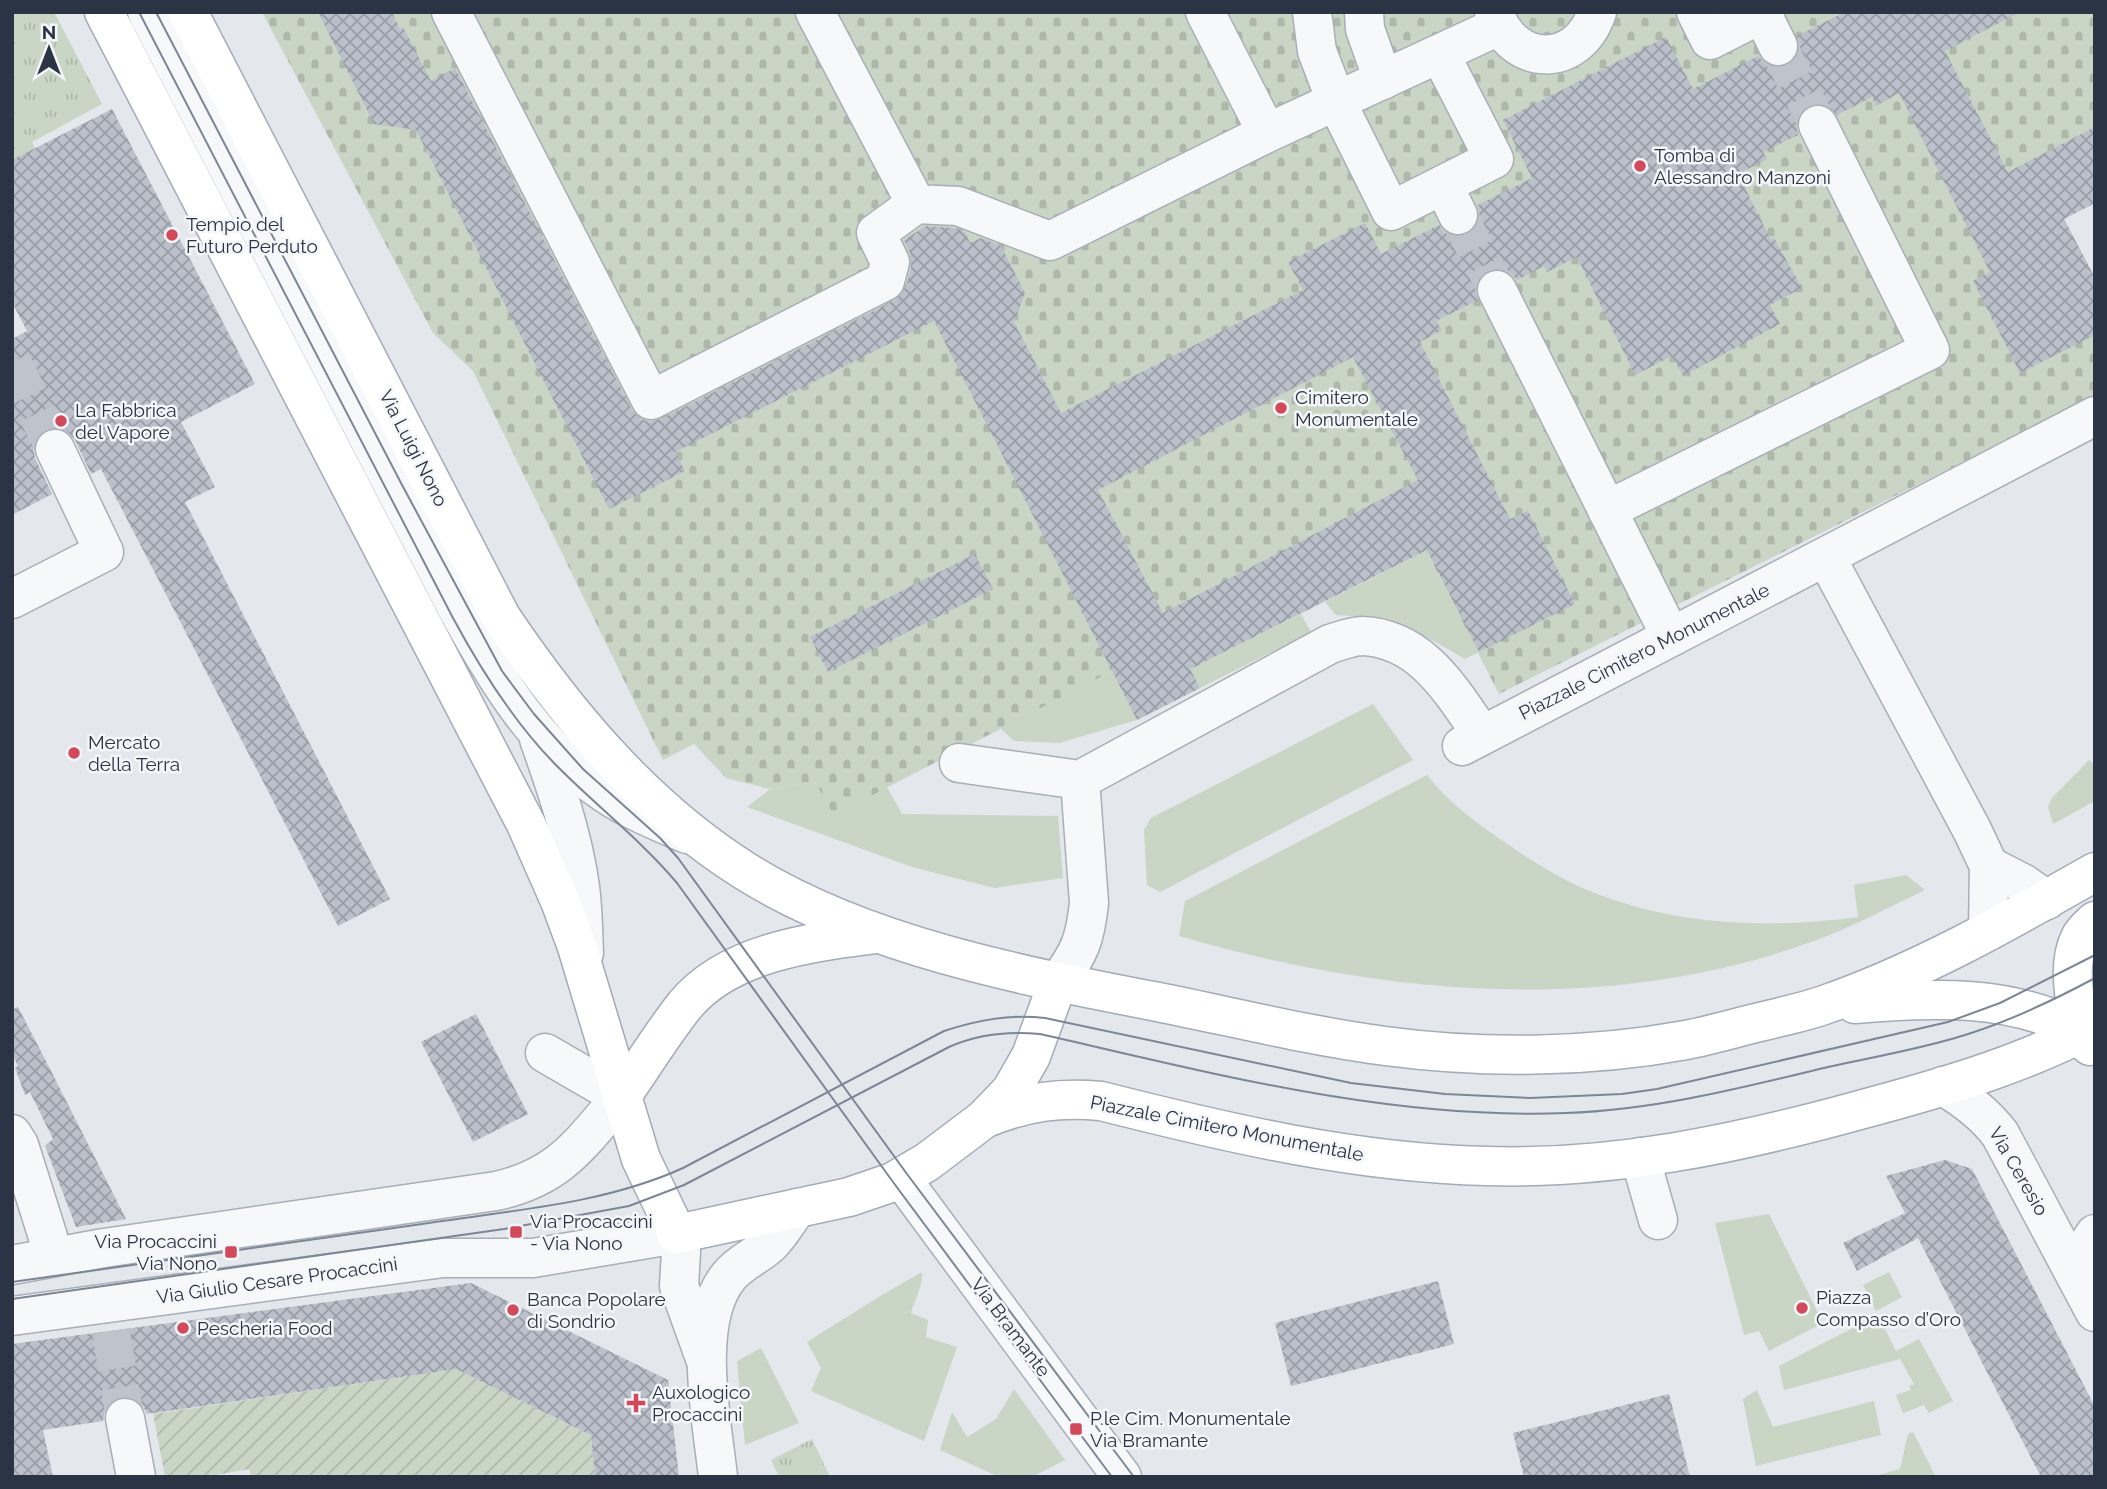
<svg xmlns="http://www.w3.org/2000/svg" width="2107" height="1489" font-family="Raleway,sans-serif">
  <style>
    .grass { fill: #c9d6c5 }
    .cemetery { fill: url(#cemetery-stones) }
    .park { fill: url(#park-tufts) }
    .garden { fill: url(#garden-furrows) }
    .building { fill: url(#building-cross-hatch); fill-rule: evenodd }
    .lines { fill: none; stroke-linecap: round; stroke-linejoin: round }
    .minor-tunnel { stroke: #bfc3cb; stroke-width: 38; stroke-dasharray: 38 19; stroke-linecap: butt }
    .minor-casing { stroke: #a9aeb7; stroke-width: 41 }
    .major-casing { stroke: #a3abb8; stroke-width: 41 }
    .minor { stroke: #f7f8fa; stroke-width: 38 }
    .major { stroke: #fff; stroke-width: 38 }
    .tram { stroke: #7d8696; stroke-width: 2 }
    .poi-dot { fill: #d1495b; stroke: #f4f6f9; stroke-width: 2.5 }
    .labels { text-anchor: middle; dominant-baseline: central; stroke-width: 5; stroke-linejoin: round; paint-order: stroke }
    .poi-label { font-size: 19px; fill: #2b3445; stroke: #f4f6f9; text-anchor: start }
    .street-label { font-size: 19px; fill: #2b3445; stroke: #f4f6f9 }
  </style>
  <defs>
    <pattern id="cemetery-stones" width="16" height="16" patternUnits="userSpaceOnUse" patternTransform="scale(1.75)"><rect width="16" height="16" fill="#c9d6c5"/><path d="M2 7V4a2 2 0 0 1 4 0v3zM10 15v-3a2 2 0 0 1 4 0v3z" fill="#adb8ab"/></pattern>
    <pattern id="park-tufts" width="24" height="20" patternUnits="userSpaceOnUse" patternTransform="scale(1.75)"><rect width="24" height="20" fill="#c9d6c5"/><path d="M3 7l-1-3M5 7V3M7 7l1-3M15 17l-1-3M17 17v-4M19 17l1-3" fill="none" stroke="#adb8ab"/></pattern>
    <pattern id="garden-furrows" width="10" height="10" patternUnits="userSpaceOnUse" patternTransform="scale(1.75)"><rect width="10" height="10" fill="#c9d6c5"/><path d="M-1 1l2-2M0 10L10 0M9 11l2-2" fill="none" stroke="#adb8ab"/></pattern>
    <pattern id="building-cross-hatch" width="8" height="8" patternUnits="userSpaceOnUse" patternTransform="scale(1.75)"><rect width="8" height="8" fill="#bbc0ca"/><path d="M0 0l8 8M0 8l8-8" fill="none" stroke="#989da6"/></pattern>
  </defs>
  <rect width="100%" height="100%" fill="#e4e7ec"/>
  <g class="grass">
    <path d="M1427 550 1479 652 1465 659C1418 631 1391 618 1336 615L1325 602Z"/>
    <polygon points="1301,614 1311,632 1200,688 1190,669"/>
    <polygon points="1112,671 1137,720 1059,743 1014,741 1000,728"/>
    <polygon points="1373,704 1413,760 1160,892 1147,885 1144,830 1151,818"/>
    <polygon points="2089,760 2095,765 2095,801 2053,824 2048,807 2052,798"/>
    <path d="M1427 775C1448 802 1475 822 1503 841 1526 857 1550 873 1576 885 1663 925 1764 930 1858 917L1854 885 1906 875 1925 890C1888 908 1852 927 1814 941 1608 1016 1386 996 1179 936L1185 901Z"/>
    <polygon points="815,782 834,814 887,787 902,814 1058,816 1063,878 994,888 912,867 747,807 770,789"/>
    <polygon points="1769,1214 1823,1323 1769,1351 1759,1331 1744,1335 1715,1223"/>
    <path d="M922 1272C923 1286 915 1299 911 1313L928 1320 926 1337 957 1347 924 1441 811 1391 821 1368 807 1342 877 1298Z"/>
    <polygon points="1889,1272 1902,1297 1876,1311 1863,1285"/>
    <polygon points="1878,1315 1896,1351 1919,1339 1953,1401 1929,1413 1924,1405 1903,1413 1896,1395 1911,1390 1909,1386 1914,1384 1900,1359 1784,1390 1779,1366"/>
    <polygon points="761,1348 799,1423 745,1445 737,1361"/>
    <polygon points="1014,1389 1065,1460 1032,1477 999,1477 940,1450 952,1412 967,1437 996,1419"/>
    <polygon points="1757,1390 1773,1427 1874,1401 1881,1435 1756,1466 1743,1399"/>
    <polygon points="1913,1432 1936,1477 1870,1477 1900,1469 1908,1434"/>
  </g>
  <polygon class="cemetery" points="262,12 2095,12 2095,203 2064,219 2095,278 2095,396 1499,694 1426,550 1191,669 1200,688 1137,720 1112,671 834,815 815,782 770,789 726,778 694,744 663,760 473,371 433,333"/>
  <g class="park">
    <polygon points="12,12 54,12 102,104 32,142 105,284 82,295 12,159"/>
    <polygon points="812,1439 830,1477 779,1477 771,1460"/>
  </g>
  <polygon class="garden" points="456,1369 591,1435 595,1477 251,1477 249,1469 205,1477 165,1477 153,1414"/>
  <g class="building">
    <path d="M318 12H392L400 29 403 27 431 81 455 68 632 410 639 418 649 422 661 419 895 300 906 287 911 268 910 253 904 240 926 226 953 228 965 232 970 243 981 238 1001 246 1025 293 1014 322 1061 413 1303 290 1288 262 1365 223 1381 254 1439 225 1445 233 1456 237 1468 234 1477 226 1480 217 1478 205 1532 178 1503 120 1666 37 1693 89 1758 56 1767 65 1777 68 1787 66 1797 57 1800 47 1797 36 1845 12H2020L1945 51 2008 172 2095 127V203L2064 219 2095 278V335L2020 373 1973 281 1990 272 1899 93 1876 106 1872 97 1837 115 1829 106 1819 103 1809 105 1799 114 1796 124 1798 135 1763 152 1767 159 1738 174 1771 240 1774 238 1802 288 1770 305 1780 324 1683 376 1672 356 1635 375 1577 257 1547 272 1544 266 1517 280 1510 272 1499 268 1487 271 1478 279 1475 288 1478 300 1436 321 1442 330 1420 342 1510 519 1528 511 1575 604 1479 652 1427 550 1190 669 1200 688 1137 720 934 321 675 452 685 471 609 509 416 130 374 124ZM1353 357 1418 480 1163 613 1098 490Z"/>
    <polygon points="112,109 255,384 181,422 215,487 185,502 390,899 338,926 101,469 91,474 75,440 67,431 57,427 46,429 37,436 33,447 35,458 52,494 12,515 12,339 27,331 12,302 12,160"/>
    <polygon points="975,554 993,589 828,672 810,637"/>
    <polygon points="18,1007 49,1067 126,1219 76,1227 45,1146 53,1139 30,1092 25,1095 15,1068 18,1066 12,1054 12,1010"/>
    <polygon points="476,1014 528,1114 473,1142 421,1042"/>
    <polygon points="1945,1160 1972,1169 2095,1407 2095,1477 2041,1477 1918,1238 1857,1271 1843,1243 1905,1213 1886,1176"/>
    <polygon points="1438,1281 1454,1344 1291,1386 1275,1323"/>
    <polygon points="471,1283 668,1380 679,1477 595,1477 591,1435 456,1369 147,1414 142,1404 133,1398 120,1397 110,1402 105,1410 103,1421 43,1430 53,1477 12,1477 12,1344"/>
    <polygon points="1669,1394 1690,1477 1524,1477 1513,1433"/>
  </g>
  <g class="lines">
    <g class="minor-tunnel">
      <polyline points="1778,46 1818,125"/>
      <polyline points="1458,215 1497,290"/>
      <polyline points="12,362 55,449"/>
      <polyline points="111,1331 125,1418"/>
    </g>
    <g class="minor-casing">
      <g id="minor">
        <path d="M147 12 458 610C496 679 538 749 605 793 630 810 659 822 687 834"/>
        <polyline points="451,12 651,400 885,281 890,262 876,233 916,204"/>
        <polyline points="815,12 916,204 958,206 1050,241 1267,133 1499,26"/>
        <polyline points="1205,12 1267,133"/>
        <polyline points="1312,12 1317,51 1336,101 1391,211 1494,159 1440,54"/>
        <polyline points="1364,12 1365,29 1383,80"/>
        <path d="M1494 12C1513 68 1578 69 1597 12"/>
        <polyline points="1696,12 1710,40 1765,12"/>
        <polyline points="1762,14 1778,46"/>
        <polyline points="1443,185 1458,215"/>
        <polyline points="1497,290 1671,637"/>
        <polyline points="1607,510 1930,350 1818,125"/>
        <polyline points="1826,557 1972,830 1989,866 1988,931"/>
        <polyline points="12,599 104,552 55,449"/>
        <path d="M539 739C556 787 573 836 580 887 583 909 583 931 584 953"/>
        <polyline points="1462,746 2095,416"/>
        <path d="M959 763 1080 780 1330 644C1340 641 1352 636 1362 636 1422 638 1452 692 1482 735"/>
        <polyline points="1989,866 2024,884 2047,900"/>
        <path d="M1058 982C1080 952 1085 940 1089 903L1080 780"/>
        <path d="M1943 1086C1965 1099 1984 1113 2000 1134L2095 1312"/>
        <polyline points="12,1134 19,1145 48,1237"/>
        <polyline points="1640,1157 1658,1220"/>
        <polyline points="901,1178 1122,1477"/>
        <path d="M12 1265 104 1248 496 1191C560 1177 580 1144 621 1097L545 1053"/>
        <polyline points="2075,1274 2083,1252 2095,1234"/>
        <polyline points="12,1316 443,1258 533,1258 677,1234 681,1252 679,1286 706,1361"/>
        <polyline points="125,1418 136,1477"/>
        <path d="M718 1477C712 1421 691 1322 729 1276 741 1261 758 1256 771 1243 781 1233 788 1220 797 1208"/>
      </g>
    </g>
    <g class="major-casing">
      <g id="major">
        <polyline points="104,12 526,824 560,901 577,947 641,1159 677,1234 849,1197 893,1182 927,1162 984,1119 1011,1091 1031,1056 1058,982"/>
        <path d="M188 12 501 617C567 715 644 807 745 871 863 945 1023 976 1158 1002 1233 1017 1309 1036 1385 1046 1483 1059 1588 1058 1686 1040 1712 1035 1738 1027 1764 1021 1784 1016 1804 1012 1824 1005 1919 972 2007 922 2095 872"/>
        <path d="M1855 1004C1936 998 2009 993 2083 1032"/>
        <path d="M2090 1046C2076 1018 2065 968 2080 938 2083 931 2090 926 2095 921"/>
        <path d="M621 1097C642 1067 662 1034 685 1005 729 952 812 942 876 934"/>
        <path d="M986 1118C1025 1102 1059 1097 1101 1101 1227 1133 1355 1163 1486 1166 1612 1170 1736 1144 1856 1111 1938 1089 2020 1066 2095 1026"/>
      </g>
    </g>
    <use href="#minor" class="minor"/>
    <use href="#major" class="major"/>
    <g class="tram">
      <path d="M139 12 453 618C481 670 513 721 554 763 594 804 640 839 677 883L893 1182 1112 1477"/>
      <polyline points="156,12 401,483 502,671 534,714 583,769 660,838 678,858 907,1174 1134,1477"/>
      <path d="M12 1282C151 1263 290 1243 429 1223 513 1210 604 1204 683 1168L944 1031C978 1020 1009 1014 1045 1018L1351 1083 1445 1094 1530 1098 1622 1094 1657 1089 1948 1022 2000 1003 2095 955"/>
      <path d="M12 1299 504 1229 629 1206 684 1185 949 1047C978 1034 1008 1031 1040 1034 1212 1073 1387 1120 1566 1113 1655 1110 1741 1088 1828 1067 1873 1057 1921 1049 1965 1035 2010 1021 2054 1000 2095 978"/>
    </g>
  </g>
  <g class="poi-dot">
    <circle cx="1640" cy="166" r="7"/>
    <circle cx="172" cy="235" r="7"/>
    <circle cx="1281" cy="408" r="7"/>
    <circle cx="61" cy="421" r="7"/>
    <circle cx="74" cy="753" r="7"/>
    <rect x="509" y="1225" width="14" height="14" rx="3.5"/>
    <rect x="224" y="1245" width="14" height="14" rx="3.5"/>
    <circle cx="1802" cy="1308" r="7"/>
    <circle cx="513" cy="1310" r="7"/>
    <circle cx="183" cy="1328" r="7"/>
    <path d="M632.5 1392.5h7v7h7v7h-7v7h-7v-7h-7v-7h7z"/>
    <rect x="1069" y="1422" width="14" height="14" rx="3.5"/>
  </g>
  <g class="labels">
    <g class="poi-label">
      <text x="1654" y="155">Tomba di<tspan x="1654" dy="22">Alessandro Manzoni</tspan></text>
      <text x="186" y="224">Tempio del<tspan x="186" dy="22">Futuro Perduto</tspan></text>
      <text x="1295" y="397">Cimitero<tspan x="1295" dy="22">Monumentale</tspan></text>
      <text x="75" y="410">La Fabbrica<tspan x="75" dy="22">del Vapore</tspan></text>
      <text x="88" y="742">Mercato<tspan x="88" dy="22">della Terra</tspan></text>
      <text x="530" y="1221">Via Procaccini<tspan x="530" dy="22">- Via Nono</tspan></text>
      <text x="217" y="1241" text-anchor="end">Via Procaccini<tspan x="217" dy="22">Via Nono</tspan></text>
      <text x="1816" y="1297">Piazza<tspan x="1816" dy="22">Compasso d’Oro</tspan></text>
      <text x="527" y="1299">Banca Popolare<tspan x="527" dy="22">di Sondrio</tspan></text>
      <text x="197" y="1328">Pescheria Food</text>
      <text x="652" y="1392">Auxologico<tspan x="652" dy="22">Procaccini</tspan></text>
      <text x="1090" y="1418">P.le Cim. Monumentale<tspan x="1090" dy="22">Via Bramante</tspan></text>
    </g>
    <g class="street-label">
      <text transform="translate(414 448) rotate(63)">Via Luigi Nono</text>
      <text transform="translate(1644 651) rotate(-27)">Piazzale Cimitero Monumentale</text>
      <text transform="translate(1227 1128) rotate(11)">Piazzale Cimitero Monumentale</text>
      <text transform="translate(2019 1171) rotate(60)">Via Ceresio</text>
      <text transform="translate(277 1280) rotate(-8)">Via Giulio Cesare Procaccini</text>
      <text transform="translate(1011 1327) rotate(53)">Via Bramante</text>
    </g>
  </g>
  <rect width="2107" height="1489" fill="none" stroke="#2b3445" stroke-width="28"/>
  <g transform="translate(49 49)" stroke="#f4f6f9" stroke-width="5" paint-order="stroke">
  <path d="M0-5L12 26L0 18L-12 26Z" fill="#2b3445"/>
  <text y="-10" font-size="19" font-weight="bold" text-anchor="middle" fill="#2b3445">N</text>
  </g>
</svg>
